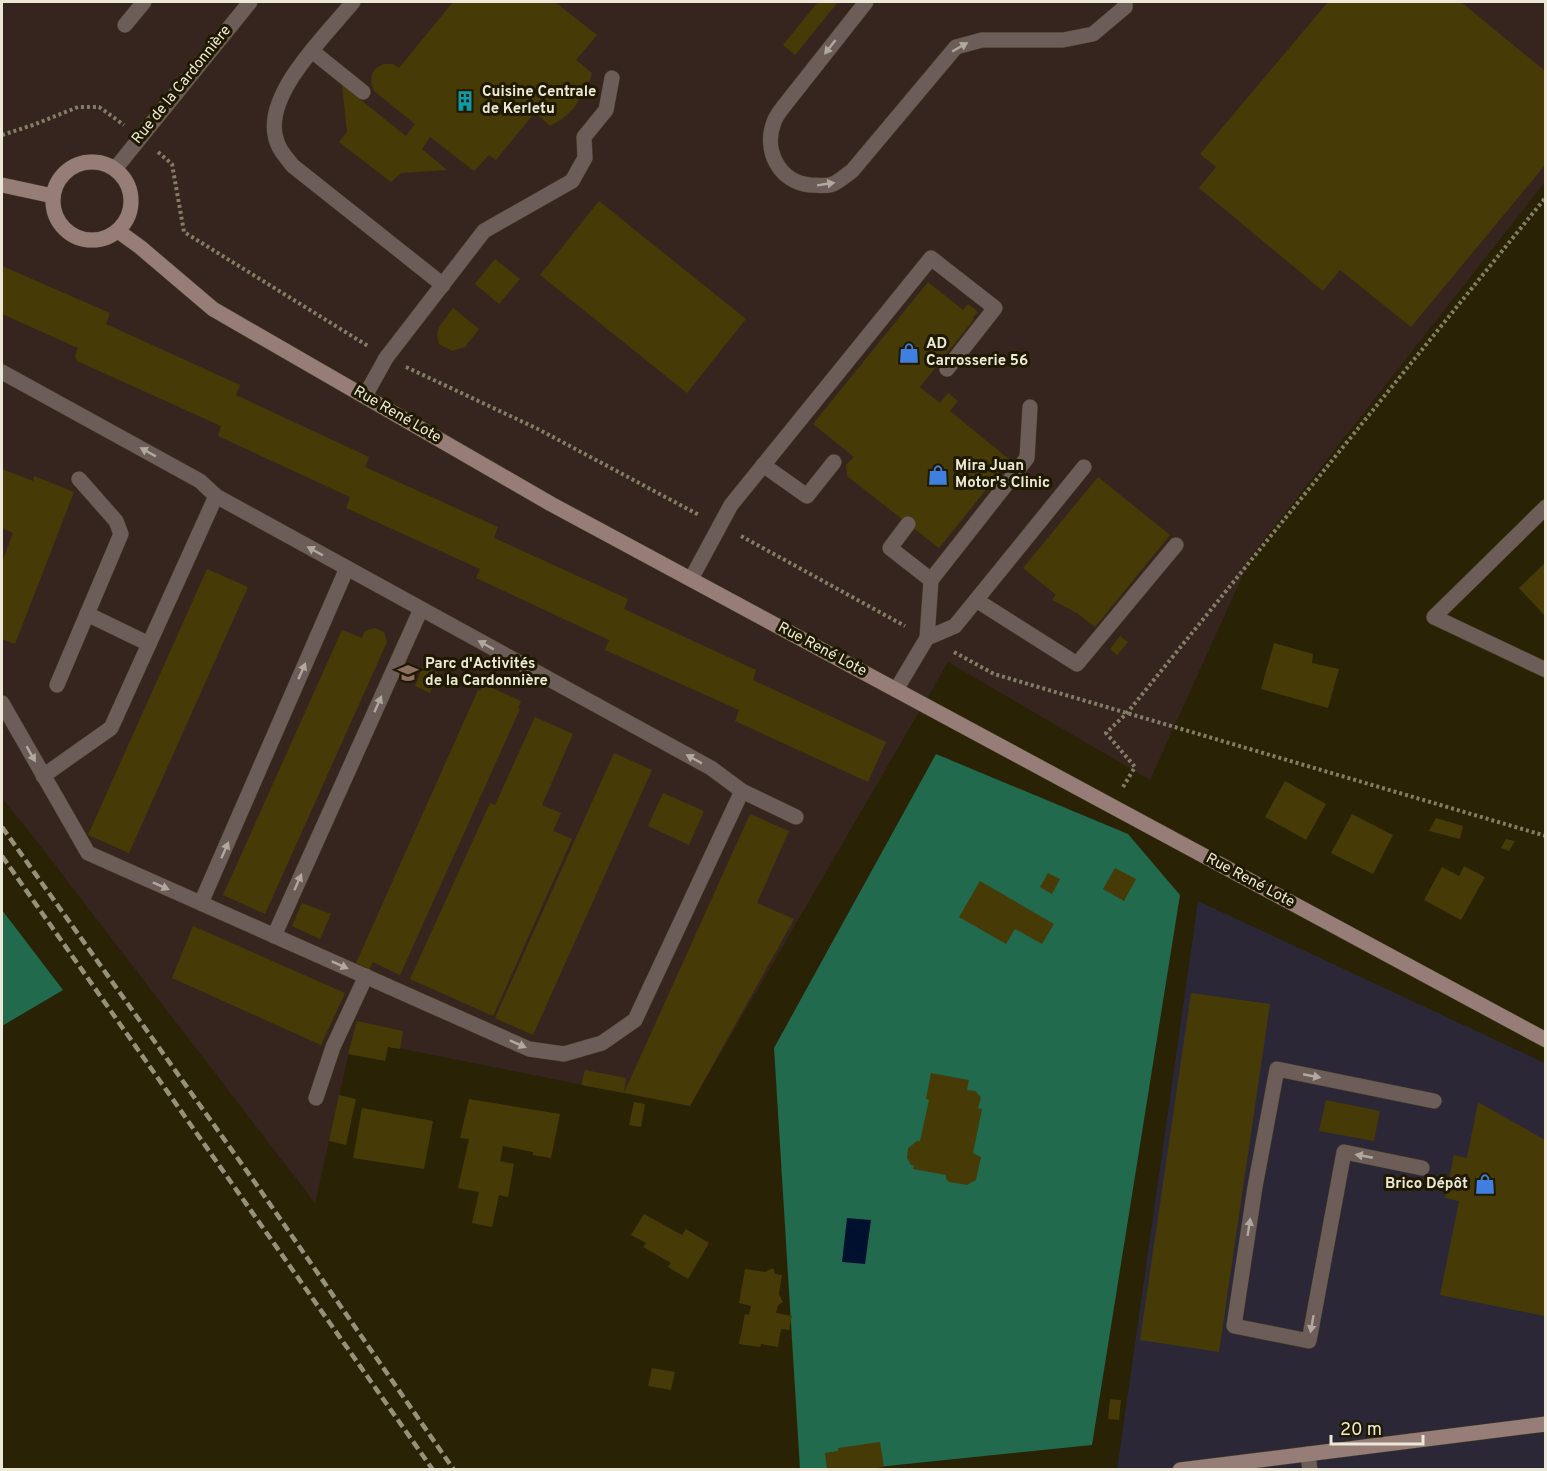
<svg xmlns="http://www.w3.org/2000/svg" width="1547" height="1471" font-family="Overpass,sans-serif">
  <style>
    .commercial { fill: #2b2737 }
    .industrial { fill: #36251e }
    .forest { fill: #216a4e }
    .water { fill: #00112f }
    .building { fill: #463b07 }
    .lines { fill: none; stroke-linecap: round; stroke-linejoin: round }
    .service-casing { stroke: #443e22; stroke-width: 16 }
    .minor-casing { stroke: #443e22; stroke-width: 16 }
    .secondary-casing { stroke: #443e22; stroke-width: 16 }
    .path { stroke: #827d65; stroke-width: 4; stroke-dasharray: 3 3; stroke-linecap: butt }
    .service { stroke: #6c5d58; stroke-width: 15 }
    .minor { stroke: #6c5d58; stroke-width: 15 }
    .secondary { stroke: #967d77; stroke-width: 15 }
    .rail { stroke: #96917a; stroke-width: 4.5; stroke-dasharray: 9 4.5; stroke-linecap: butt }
    .oneway { fill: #b2a99e }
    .labels { text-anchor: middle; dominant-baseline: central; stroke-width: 6; stroke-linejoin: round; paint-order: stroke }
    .street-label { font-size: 15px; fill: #ece8d7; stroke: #1f1900 }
    .poi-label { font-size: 15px; font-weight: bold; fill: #ece8d7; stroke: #1f1900; text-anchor: start }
  </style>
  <rect width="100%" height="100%" fill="#292204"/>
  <polygon class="commercial" points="1198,901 1545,1063 1545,1469 1117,1470"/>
  <polygon class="industrial" points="2,2 1545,2 1545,182 1252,555 1150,780 948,662 690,1106 352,1039 315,1203 35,839 2,798"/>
  <g class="forest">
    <polygon points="936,754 1128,834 1180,895 1092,1445 858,1469 800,1469 774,1048"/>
    <polygon points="2,910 63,990 2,1026"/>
  </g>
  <polygon class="water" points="847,1218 871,1220 865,1264 842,1262"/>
  <g class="building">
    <polygon points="453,2 555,2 597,35 576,60 592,73 588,86 573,109 562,119 550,126 535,112 496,160 489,155 474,171 430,137 422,149 447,170 401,173 391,182 339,142 347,132 342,85 406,136 415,124 374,91 371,82 372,74 376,68 384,64 393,64 399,68"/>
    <polygon points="818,2 838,2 795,55 783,45"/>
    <polygon points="1328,2 1461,2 1545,71 1545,165 1411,327 1340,270 1323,291 1199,188 1216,167 1200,154"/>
    <polygon points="599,201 746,319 687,393 540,275"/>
    <polygon points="495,259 520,279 499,304 475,284"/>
    <polygon points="2,266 110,313 106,324 240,385 236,395 369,457 365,467 498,527 494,538 628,599 624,609 756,670 753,680 886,742 868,782 735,721 739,710 605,650 609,640 476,578 480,569 346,508 350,497 218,436 221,426 77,361 75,356 78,348 2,314"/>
    <polygon points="928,282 963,310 968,304 978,312 973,317 974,319 920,387 940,403 948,393 958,401 950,411 1010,460 939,548 847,476 846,465 854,457 813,424"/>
    <polygon points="453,308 479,329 465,347 452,351 439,344 437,334 439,327"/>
    <polygon points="2,469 33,481 34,476 74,492 15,644 2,639 2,562 13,533 2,528"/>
    <polygon points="1098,477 1170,535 1095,627 1077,613 1052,600 1056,595 1023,568"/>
    <polygon points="1545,563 1545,616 1519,588"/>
    <polygon points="207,569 248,587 129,853 88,835"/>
    <polygon points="375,628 384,632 387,642 265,914 223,895 342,630 362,638 365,631"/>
    <polygon points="1120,636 1128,642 1117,655 1110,649"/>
    <polygon points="1274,643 1313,654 1312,663 1339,669 1328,708 1261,689"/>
    <polygon points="423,666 438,673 430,693 415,686"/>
    <polygon points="483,684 521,701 518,708 520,709 400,975 373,962 369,969 356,963 478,690 480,691"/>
    <polygon points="535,717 573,734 542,805 561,813 553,831 572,839 493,1016 410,979 490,803 495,805"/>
    <polygon points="614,753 652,770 533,1035 495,1018"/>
    <polygon points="1285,781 1326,804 1306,840 1265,817"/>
    <polygon points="663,793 704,811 689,845 648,826"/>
    <polygon points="750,814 789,831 757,903 794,919 690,1106 624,1093 581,1085 585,1070 626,1078 624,1093"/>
    <polygon points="1352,814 1393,835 1373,874 1331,853"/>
    <polygon points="1436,818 1463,826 1460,839 1429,831"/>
    <polygon points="1506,839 1515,841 1509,851 1501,848"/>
    <polygon points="1464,866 1485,877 1461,920 1424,900 1442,867 1459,876"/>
    <polygon points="1115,868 1136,879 1124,901 1103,889"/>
    <polygon points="1048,873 1060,879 1052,894 1040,887"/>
    <polygon points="980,881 1054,924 1042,944 1015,929 1006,944 959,917"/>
    <polygon points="302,903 331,914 320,939 292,926"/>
    <polygon points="193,926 345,993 321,1045 172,978"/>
    <polygon points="1191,993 1270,1004 1219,1352 1140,1340"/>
    <polygon points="357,1021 403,1031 400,1049 388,1047 385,1061 348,1054"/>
    <polygon points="931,1073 969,1080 967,1090 975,1091 981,1097 978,1108 982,1109 973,1153 981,1157 976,1180 967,1185 949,1182 946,1179 946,1175 913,1169 914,1166 911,1165 907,1158 908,1148 917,1141 920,1141 929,1100 926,1099"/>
    <polygon points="339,1095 356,1099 346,1145 329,1141"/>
    <polygon points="469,1099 560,1114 551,1158 533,1155 533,1152 503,1146 500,1161 514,1164 508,1197 499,1195 492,1227 472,1223 479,1192 458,1188 469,1139 460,1138"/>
    <polygon points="1326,1100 1380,1111 1374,1141 1319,1131"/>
    <polygon points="634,1102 645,1104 641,1127 629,1125"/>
    <polygon points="1478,1102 1545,1140 1545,1316 1440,1295 1459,1201 1445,1198 1454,1155 1467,1158"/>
    <polygon points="362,1108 433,1121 424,1169 353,1158"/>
    <polygon points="644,1214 682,1235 686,1229 709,1243 688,1279 668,1267 671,1263 643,1247 646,1243 631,1235"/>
    <polygon points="773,1268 775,1274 782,1275 779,1294 783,1302 778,1305 776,1313 792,1316 789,1330 781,1329 778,1347 761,1344 760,1347 739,1344 745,1314 749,1315 751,1306 739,1303 745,1269 765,1272"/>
    <polygon points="652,1368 675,1372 671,1390 648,1386"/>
    <polygon points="1110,1399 1121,1400 1119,1420 1108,1419"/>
    <polygon points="880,1442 884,1467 865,1470 827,1470 825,1453 838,1451 838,1448"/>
  </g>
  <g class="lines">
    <g class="service-casing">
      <g id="service">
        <path d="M353 2C327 34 267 91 275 134 277 148 285 156 293 166L443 285"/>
        <path d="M866 2 784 106C780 111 776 116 774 122 763 150 779 182 810 185 817 185 826 187 833 184 840 181 846 175 852 171L956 47 982 40H1063L1093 34 1125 7"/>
        <polyline points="125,25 144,2"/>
        <polyline points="312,51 363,92"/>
        <polyline points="2,372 200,481 216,496 711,768 742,791 796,817"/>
        <polyline points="365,396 386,358 484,231 572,181 585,158 584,137 606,110 612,78"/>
        <polyline points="763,465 807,496 834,462"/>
        <polyline points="908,524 890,548 931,580"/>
        <polyline points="691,579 731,505 931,258 995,308 947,369"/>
        <polyline points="976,600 1077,664 1176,545"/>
        <polyline points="87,614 149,644"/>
        <polyline points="927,638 955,626 1084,467"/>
        <polyline points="57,685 121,534 116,521 79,479"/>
        <polyline points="896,690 927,638 931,580 1027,458 1030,407"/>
        <polyline points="2,703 88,853 529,1049 564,1054 602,1043 635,1020 742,791"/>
        <polyline points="43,776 111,728 216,496"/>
        <polyline points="201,903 347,568"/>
        <polyline points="274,936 421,609"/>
        <polyline points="316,1098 333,1047 366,976"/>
        <polyline points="1422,1168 1344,1152 1309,1341 1234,1326 1255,1187 1277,1069 1434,1101"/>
      </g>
    </g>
    <g class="minor-casing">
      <g id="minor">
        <polyline points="1125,7 1125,2"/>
        <polyline points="115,169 250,2"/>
        <polyline points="1546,507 1434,617 1546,670"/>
        <polyline points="1308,1454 1310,1470"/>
      </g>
    </g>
    <g class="secondary-casing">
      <g id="secondary">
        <circle cx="92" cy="201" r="39"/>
        <polyline points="2,185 53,196"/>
        <polyline points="118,231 140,247 213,309 551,504 1546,1040"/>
        <polyline points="1180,1470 1546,1424"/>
      </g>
    </g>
    <g class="path">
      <polyline points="2,135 33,125 78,107 99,107 124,125"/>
      <polyline points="158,152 172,164 184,232 368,346"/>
      <polyline points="406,367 538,429 699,515"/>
      <polyline points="741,536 905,626"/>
      <polyline points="954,652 994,674 1546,836"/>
      <polyline points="1123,787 1135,767 1106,733 1127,713 1546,197"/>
    </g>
    <use href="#service" class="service"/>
    <use href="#minor" class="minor"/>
    <use href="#secondary" class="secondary"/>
    <g class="rail">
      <polyline points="2,827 256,1184 454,1470"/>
      <polyline points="2,856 433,1470"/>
    </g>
  </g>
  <defs><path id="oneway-solid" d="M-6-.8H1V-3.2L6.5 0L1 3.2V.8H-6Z" transform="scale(1.5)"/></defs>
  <g class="oneway">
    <use href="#oneway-solid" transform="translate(830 47) rotate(128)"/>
    <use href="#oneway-solid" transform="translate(960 47) rotate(-30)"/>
    <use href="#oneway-solid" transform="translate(826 184) rotate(-9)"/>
    <use href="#oneway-solid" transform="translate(148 452) rotate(-151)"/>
    <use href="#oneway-solid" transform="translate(315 551) rotate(-151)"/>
    <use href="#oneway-solid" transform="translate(486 645) rotate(-151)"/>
    <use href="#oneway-solid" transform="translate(302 671) rotate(-66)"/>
    <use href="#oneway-solid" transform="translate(378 704) rotate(-66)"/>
    <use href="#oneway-solid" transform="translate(31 754) rotate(60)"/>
    <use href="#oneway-solid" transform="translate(694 759) rotate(-151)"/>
    <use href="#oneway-solid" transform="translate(225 850) rotate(-66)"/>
    <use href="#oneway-solid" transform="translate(298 882) rotate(-66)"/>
    <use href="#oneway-solid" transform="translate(161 886) rotate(24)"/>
    <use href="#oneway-solid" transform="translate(340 965) rotate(24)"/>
    <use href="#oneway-solid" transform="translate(518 1044) rotate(24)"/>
    <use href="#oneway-solid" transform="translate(1312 1076) rotate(11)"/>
    <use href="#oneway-solid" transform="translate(1364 1156) rotate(-169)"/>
    <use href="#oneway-solid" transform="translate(1249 1227) rotate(-81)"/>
    <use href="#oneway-solid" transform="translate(1312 1324) rotate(100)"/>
  </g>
  <defs>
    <g id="building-bare" transform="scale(1.62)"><path d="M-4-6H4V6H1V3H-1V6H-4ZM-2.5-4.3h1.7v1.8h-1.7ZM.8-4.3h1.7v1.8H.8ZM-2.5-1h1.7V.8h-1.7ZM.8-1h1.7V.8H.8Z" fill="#0f9aa8" stroke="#1f1900" stroke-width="2.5" paint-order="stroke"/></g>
    <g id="shop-bare" transform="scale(1.62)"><path d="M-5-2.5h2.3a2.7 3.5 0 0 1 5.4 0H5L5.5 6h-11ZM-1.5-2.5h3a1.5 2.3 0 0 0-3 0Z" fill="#3f7fe0" stroke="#1f1900" stroke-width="2.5" paint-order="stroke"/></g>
    <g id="university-bare" transform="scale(1.62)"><path d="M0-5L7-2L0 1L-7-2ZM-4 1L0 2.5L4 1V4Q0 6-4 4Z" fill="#8d6e63" stroke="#1f1900" stroke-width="2.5" paint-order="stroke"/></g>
  </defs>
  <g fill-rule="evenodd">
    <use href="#building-bare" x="465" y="101"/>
    <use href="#shop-bare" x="909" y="353"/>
    <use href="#shop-bare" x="938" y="475"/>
    <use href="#university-bare" x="408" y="673"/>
    <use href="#shop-bare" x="1485" y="1184"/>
  </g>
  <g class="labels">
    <g class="street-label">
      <text transform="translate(182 85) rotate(-51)">Rue de la Cardonnière</text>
      <text transform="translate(397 415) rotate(30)">Rue René Lote</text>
      <text transform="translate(822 650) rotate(28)">Rue René Lote</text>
      <text transform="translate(1250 881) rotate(28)">Rue René Lote</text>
    </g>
    <g class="poi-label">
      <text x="482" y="92">Cuisine Centrale<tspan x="482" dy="17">de Kerletu</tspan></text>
      <text x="926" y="344">AD<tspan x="926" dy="17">Carrosserie 56</tspan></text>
      <text x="955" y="466">Mira Juan<tspan x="955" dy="17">Motor's Clinic</tspan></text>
      <text x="425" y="664">Parc d'Activités<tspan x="425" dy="17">de la Cardonnière</tspan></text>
      <text x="1468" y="1184" text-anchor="end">Brico Dépôt</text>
    </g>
  </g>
  <rect width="1547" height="1471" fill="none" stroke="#ece8d7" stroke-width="6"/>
  <path d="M1331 1435v9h92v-9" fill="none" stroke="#ece8d7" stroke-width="3"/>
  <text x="1340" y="1435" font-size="18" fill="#ece8d7" stroke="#1f1900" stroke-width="4.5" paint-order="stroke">20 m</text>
</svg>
